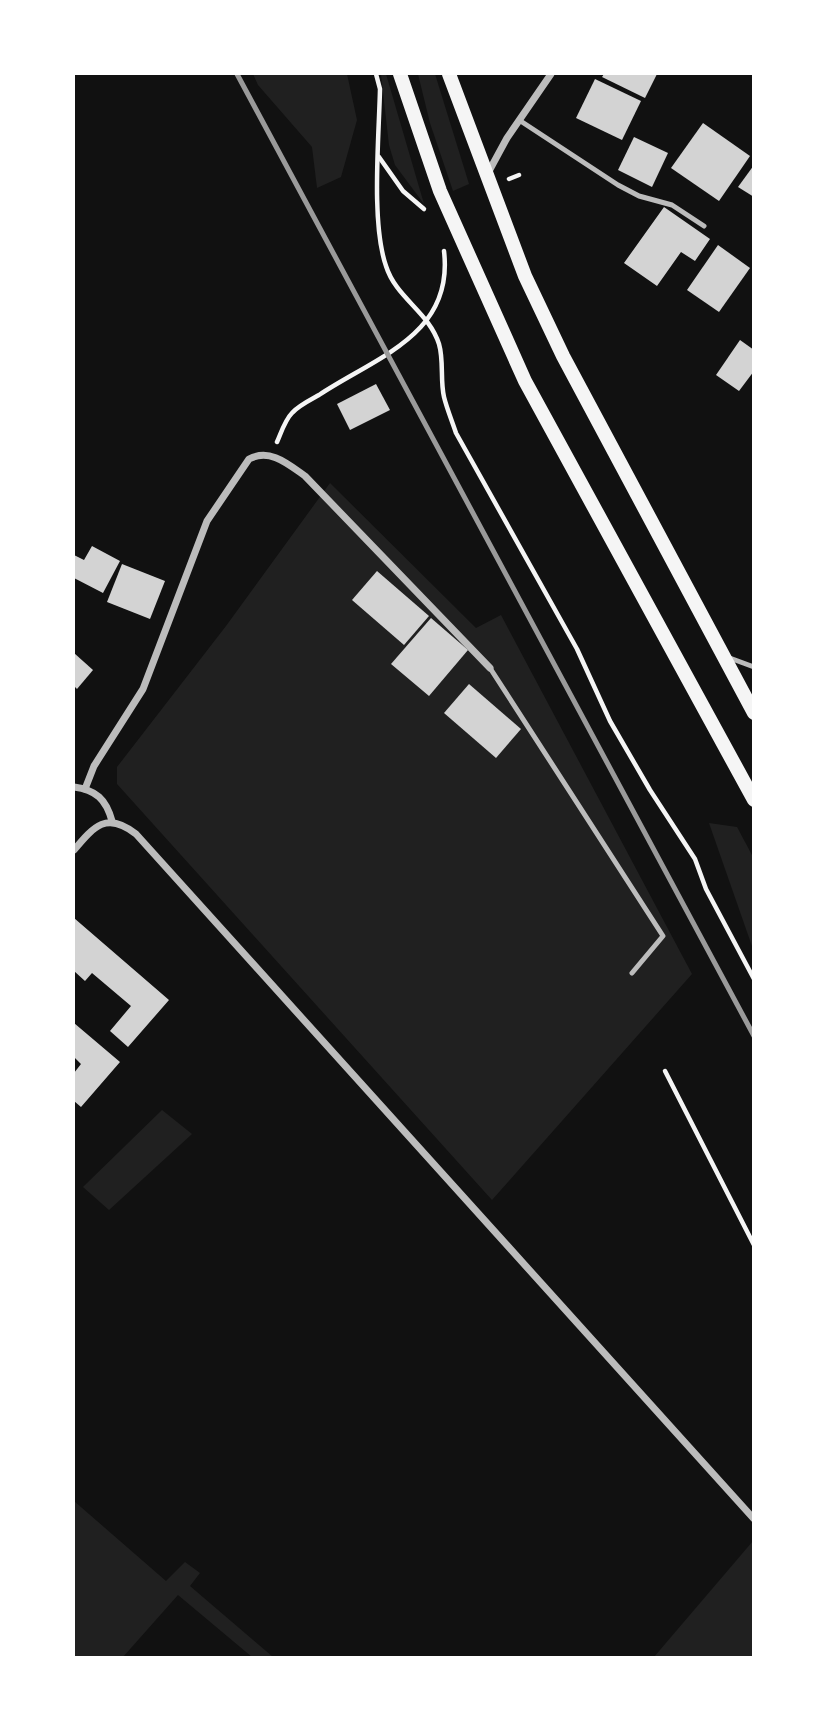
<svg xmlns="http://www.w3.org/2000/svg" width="827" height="1731" font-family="Roboto,sans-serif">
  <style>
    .green { fill: #202020 }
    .building { fill: #d3d3d3 }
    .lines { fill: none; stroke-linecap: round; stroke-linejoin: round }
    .path { stroke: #f5f5f5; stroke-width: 4.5 }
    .service { stroke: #bcbcbc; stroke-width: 5 }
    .minor { stroke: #bcbcbc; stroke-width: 7 }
    .secondary { stroke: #f5f5f5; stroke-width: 14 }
    .rail { stroke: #9a9a9a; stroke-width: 5 }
  </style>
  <rect width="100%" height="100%" fill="#111"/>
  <g class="green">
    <polygon points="253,74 347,74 357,120 341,177 317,188 312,147 258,85"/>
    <polygon points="381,74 386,74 424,204 395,165 389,145"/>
    <polygon points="418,74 435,74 469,184 453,191 430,123"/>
    <polygon points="330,483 476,628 501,615 692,974 492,1200 117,784 117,767 226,626"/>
    <polygon points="709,823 737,827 753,857 753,949"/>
    <polygon points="162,1110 192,1134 109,1210 83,1187"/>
    <polygon points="74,1501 166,1581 185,1562 200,1573 190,1586 273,1657 252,1657 178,1595 123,1657 74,1657"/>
    <polygon points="753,1541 753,1657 654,1657"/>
  </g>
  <g class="building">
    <polygon points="604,74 657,74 645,98 602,77"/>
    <polygon points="595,79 641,101 622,140 576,118"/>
    <polygon points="703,123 750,156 719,201 671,168"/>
    <polygon points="634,137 668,153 652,187 618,170"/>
    <polygon points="754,165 754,197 738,187"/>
    <polygon points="664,207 710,239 695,261 681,252 657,286 624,263"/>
    <polygon points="718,245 750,268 719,312 687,290"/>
    <polygon points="740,340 754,350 754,371 739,391 716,375"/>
    <polygon points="376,384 390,410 350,430 337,404"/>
    <polygon points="92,546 120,561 103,593 74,578 74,555 84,560"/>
    <polygon points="122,564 165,581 150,619 107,602"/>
    <polygon points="377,571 429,616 404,645 352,600"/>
    <polygon points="431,618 468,650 429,696 391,664"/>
    <polygon points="74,653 93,670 77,689 74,686"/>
    <polygon points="469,684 521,729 496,758 444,713"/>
    <polygon points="74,918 169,1000 128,1047 110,1031 131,1006 92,973 85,981 74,971"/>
    <polygon points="74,1023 120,1062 81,1107 74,1101 74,1073 81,1064 74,1057"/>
  </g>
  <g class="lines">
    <g class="path">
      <path d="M376 74 380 89C379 137 371 223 386 266 396 298 429 312 439 344 444 361 440 380 444 397 447 409 452 421 456 433L577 649 610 721 650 790 695 859 706 889 754 979"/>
      <polyline points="379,157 403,191 424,209"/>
      <polyline points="509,179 519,175"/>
      <path d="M277 442C281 433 285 420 292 413 298 406 310 400 319 395 376 357 454 335 444 251"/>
      <polyline points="665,1071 754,1245"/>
    </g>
    <g class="service">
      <polyline points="519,120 618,185 639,196 672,205 704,226"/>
      <polyline points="727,657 754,667"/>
      <polyline points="490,668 663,936 632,973"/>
    </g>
    <g class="minor">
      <polyline points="488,173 507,138 551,74"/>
      <path d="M74 787C96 790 106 799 112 821"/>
      <path d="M85 789 94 766 143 689 207 521 249 459C270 448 288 464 305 476L490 668"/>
      <path d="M74 850C94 826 107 811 136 834L754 1519"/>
    </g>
    <g class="secondary">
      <polyline points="400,74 440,191 525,381 754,800"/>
      <polyline points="449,74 525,276 563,356 754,713"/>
    </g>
    <polyline class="rail" points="237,74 754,1036"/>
  </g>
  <rect width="827" height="1731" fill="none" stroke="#ffffff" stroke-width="150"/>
</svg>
